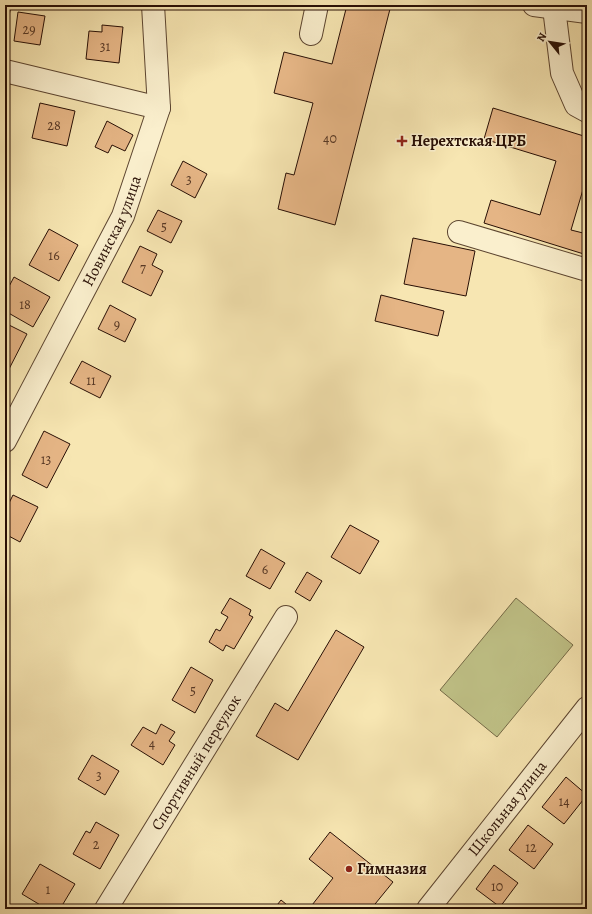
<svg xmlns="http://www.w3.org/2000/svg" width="592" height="914" font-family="Alegreya,serif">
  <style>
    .green { fill: #c1c489; stroke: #746a47 }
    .building { fill: #e5b585; stroke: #280f05 }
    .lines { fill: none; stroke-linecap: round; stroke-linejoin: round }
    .minor-casing { stroke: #5c4530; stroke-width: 24 }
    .minor { stroke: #faefcd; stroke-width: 22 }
    .poi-dot { fill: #8f2418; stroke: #faefcd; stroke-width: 1.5 }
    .labels { text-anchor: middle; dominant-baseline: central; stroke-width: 3; stroke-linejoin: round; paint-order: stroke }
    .number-label { font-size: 14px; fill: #573825 }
    .poi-label { font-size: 16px; font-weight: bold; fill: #280f05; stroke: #faefcd; text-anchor: start }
    .street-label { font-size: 16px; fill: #280f05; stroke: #faefcd }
  </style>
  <rect width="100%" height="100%" fill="#f7e6b2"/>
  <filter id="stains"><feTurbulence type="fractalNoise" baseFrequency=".005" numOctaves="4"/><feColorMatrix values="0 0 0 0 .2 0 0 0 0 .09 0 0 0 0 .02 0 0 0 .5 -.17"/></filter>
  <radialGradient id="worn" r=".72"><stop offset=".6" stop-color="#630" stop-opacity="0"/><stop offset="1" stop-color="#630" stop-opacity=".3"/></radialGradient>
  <polygon class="green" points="516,598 573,645 497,737 440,690"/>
  <g class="building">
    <polygon points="5,5 11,5 5,38"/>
    <polygon points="347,5 391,5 335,225 278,209 286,173 294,175 313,103 274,93 284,52 332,64"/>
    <polygon points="18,12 45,16 40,45 14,41"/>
    <polygon points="102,25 123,27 119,63 86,59 89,31 102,32"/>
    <polygon points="40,103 75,111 67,146 32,138"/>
    <polygon points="493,108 587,137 587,176 571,230 587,234 587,255 484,223 491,200 540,215 556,161 484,139"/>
    <polygon points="107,121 133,135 125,151 112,145 108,153 95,147"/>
    <polygon points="183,161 207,174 195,198 171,185"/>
    <polygon points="158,210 182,221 171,243 147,231"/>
    <polygon points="49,229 78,245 59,281 29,265"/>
    <polygon points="413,238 475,251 466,296 404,284"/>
    <polygon points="140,246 157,254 152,265 163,271 151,296 122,282"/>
    <polygon points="14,277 50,297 33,327 5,311 5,294"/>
    <polygon points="381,295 444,311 438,336 375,321"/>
    <polygon points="110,305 136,319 125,342 98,329"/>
    <polygon points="5,323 27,334 8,371 5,369"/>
    <polygon points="82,361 111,376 100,398 70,383"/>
    <polygon points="44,431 70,444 47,488 22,475"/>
    <polygon points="13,495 38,507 20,542 5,534 5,511"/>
    <polygon points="350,525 379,541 360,574 331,557"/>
    <polygon points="261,549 285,563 270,589 246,576"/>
    <polygon points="307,572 322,581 310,601 295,592"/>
    <polygon points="230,598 251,610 249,615 253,617 234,649 226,645 223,651 209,642 216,629 220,631 228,617 221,613"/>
    <polygon points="336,630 364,647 298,760 256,736 275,703 288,711"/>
    <polygon points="191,667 213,680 195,713 172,700"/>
    <polygon points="161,724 175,732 169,741 175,745 163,765 131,745 143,727 156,734"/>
    <polygon points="92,755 119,771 105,795 78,779"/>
    <polygon points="566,777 587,795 564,824 542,807"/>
    <polygon points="96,822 119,835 100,869 73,854 86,831 90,833"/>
    <polygon points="528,825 553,844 534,869 509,850"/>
    <polygon points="330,832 393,882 371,909 309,909 333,878 309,859"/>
    <polygon points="40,864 75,884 60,909 47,909 22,894"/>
    <polygon points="494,865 518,883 500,907 476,889"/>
    <polygon points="281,900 292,909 274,909"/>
  </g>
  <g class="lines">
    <g class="minor-casing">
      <g id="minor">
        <polyline points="534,5 587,12"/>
        <polyline points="554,8 562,73 576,105 587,111"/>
        <polyline points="311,34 317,5"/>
        <polyline points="5,71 159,108"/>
        <polyline points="459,232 587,270"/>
        <path id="s1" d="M5 441 123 216 159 108 153 5"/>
        <path id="s2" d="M106 909 286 617"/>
        <path id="s3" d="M428 909 587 708"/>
      </g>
    </g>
    <use href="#minor" class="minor"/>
  </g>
  <g class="poi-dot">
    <path d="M400 135h4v4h4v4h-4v4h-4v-4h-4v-4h4z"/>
    <circle cx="349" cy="869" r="4"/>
  </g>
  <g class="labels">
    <g class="number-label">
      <text x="29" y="29">29</text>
      <text x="105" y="46">31</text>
      <text x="54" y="125">28</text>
      <text x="330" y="138">40</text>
      <text x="189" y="179">3</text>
      <text x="164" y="226">5</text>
      <text x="54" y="255">16</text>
      <text x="143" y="268">7</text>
      <text x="25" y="304">18</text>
      <text x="117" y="324">9</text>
      <text x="91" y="380">11</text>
      <text x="46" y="459">13</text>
      <text x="265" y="569">6</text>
      <text x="193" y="690">5</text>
      <text x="152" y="743">4</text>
      <text x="99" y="775">3</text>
      <text x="564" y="801">14</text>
      <text x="96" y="844">2</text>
      <text x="531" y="847">12</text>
      <text x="497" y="886">10</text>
      <text x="48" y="889">1</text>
    </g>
    <g class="poi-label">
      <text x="411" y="141">Нерехтская ЦРБ</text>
      <text x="357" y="869">Гимназия</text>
    </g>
    <g class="street-label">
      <text stroke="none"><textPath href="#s1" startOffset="236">Новинская улица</textPath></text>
      <text stroke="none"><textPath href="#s2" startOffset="172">Спортивный переулок</textPath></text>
      <text stroke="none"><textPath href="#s3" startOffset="128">Школьная улица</textPath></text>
    </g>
  </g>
  <rect width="592" height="914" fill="none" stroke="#f7e6b2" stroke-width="20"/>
  <rect x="6" y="6" width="580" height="902" fill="none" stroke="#280f05" stroke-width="2"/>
  <rect x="10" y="10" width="572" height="894" fill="none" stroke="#280f05"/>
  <g transform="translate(550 42) rotate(300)" stroke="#faefcd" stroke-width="3" paint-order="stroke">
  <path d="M0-3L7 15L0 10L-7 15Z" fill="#280f05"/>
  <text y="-6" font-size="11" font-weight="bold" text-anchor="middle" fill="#280f05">N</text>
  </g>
  <rect width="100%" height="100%" filter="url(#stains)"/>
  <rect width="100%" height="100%" fill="url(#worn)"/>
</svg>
